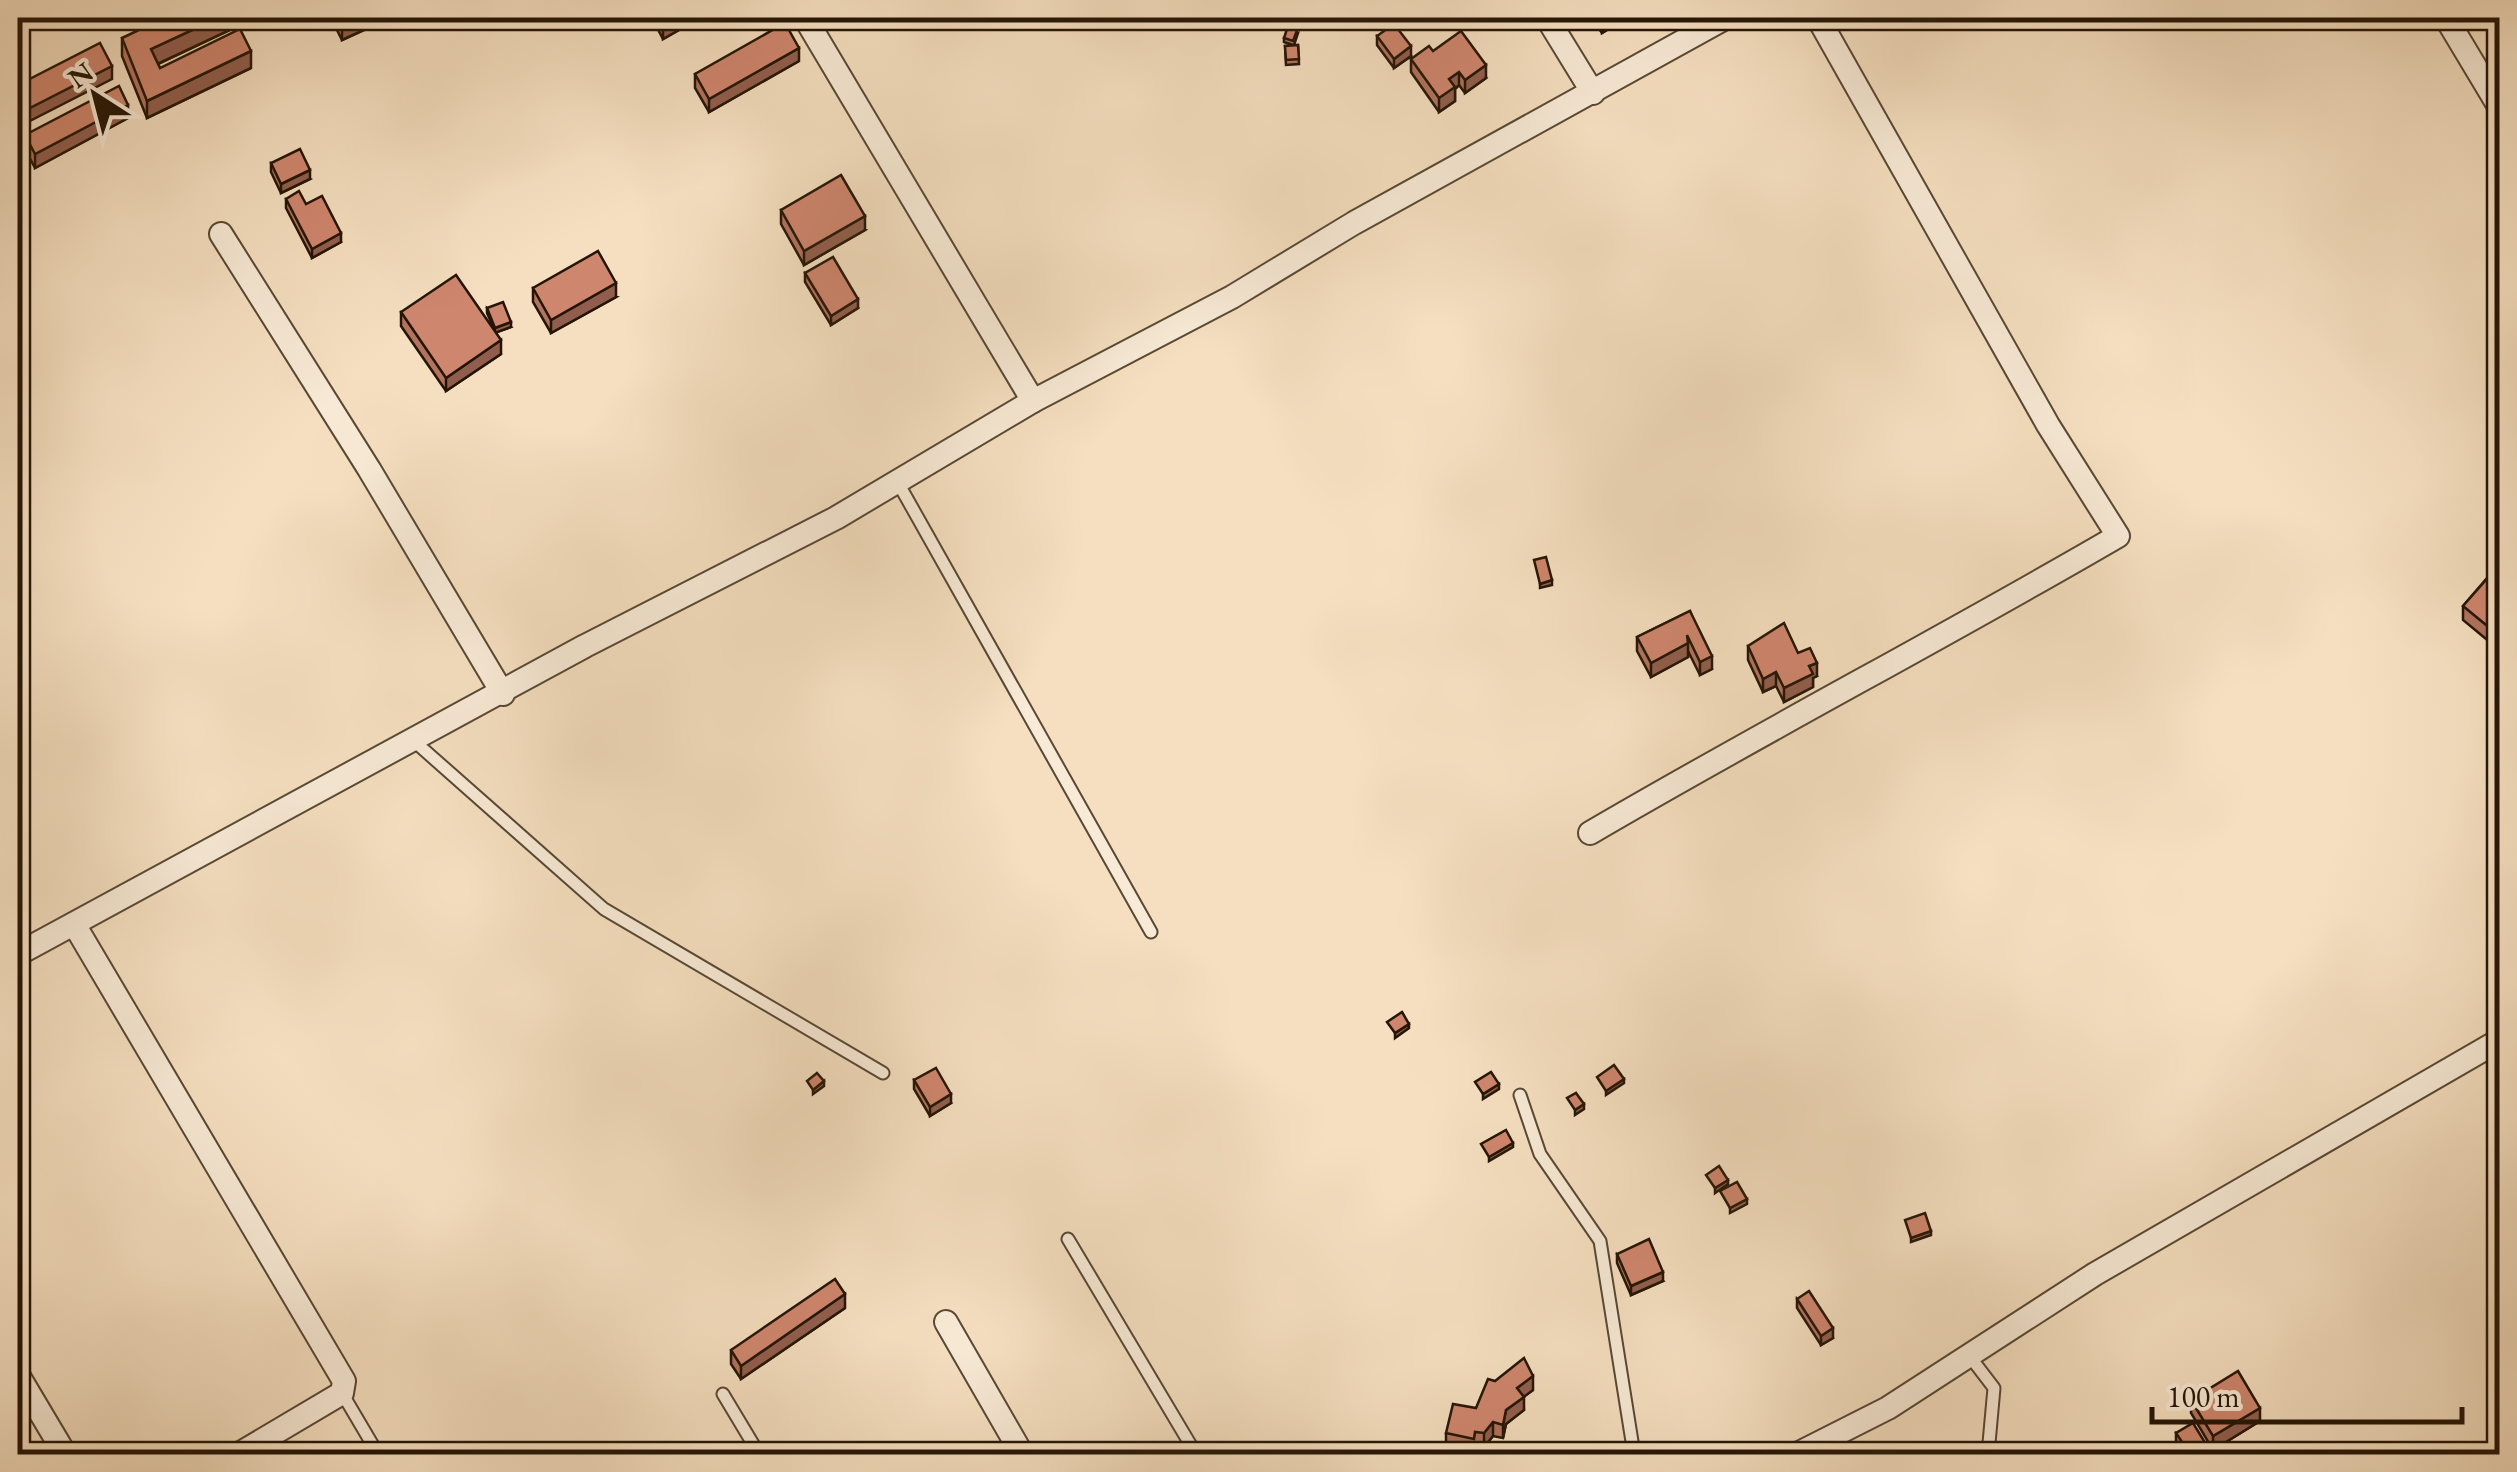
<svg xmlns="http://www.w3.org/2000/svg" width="2517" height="1472" font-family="'EB Garamond',serif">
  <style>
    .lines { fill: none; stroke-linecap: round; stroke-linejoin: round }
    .lane-casing { stroke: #584834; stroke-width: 15 }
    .street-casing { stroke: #584834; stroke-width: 26 }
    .lane { stroke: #f8ead6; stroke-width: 11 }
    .street { stroke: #f8ead6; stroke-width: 22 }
    .wall { fill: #b2735f; stroke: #241506; stroke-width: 2.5 }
    .shaded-wall { fill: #915e4d; stroke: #241506; stroke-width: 2.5 }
    .building { fill: #cf866e; stroke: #241506; stroke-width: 2.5 }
  </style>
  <rect width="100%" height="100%" fill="#f5dfc0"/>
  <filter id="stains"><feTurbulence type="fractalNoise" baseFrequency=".002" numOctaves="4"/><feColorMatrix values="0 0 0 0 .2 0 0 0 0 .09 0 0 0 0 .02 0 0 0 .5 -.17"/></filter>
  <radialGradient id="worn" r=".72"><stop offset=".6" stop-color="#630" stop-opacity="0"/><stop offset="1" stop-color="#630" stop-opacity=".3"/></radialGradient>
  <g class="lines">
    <g class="lane-casing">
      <g id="lane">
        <polyline points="897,481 1151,932"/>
        <polyline points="414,741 604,909 883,1073"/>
        <polyline points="1520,1095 1540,1154 1600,1241 1634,1454"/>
        <polyline points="1068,1239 1196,1454"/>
        <polyline points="1968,1354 1994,1388 1988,1454"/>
        <polyline points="342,1393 378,1454"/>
        <polyline points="723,1394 759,1454"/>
      </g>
    </g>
    <g class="street-casing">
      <g id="street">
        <polyline points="805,18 1033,401"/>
        <polyline points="1547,18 1593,93"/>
        <polyline points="2446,18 2500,108"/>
        <polyline points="221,234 369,469 503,694"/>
        <path d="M1590 833C1764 731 1943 638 2118 536L2048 425 1818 18"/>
        <polyline points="74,924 344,1381 342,1393 239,1454"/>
        <polyline points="18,954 585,646 836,518 1033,401 1232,297 1354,223 1725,18"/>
        <polyline points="946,1322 1022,1454"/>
        <polyline points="18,1375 65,1454"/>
        <polyline points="1797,1454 1888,1408 2095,1274 2500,1040"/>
      </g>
    </g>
    <use href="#lane" class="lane"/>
    <use href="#street" class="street"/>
  </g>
  <g class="wall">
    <polygon points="232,18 232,29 158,64 160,68 251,68 147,118 122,56 122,38"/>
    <polygon points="331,18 390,18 342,40"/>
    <polygon points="652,18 700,18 663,39"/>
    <polygon points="1587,18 1626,18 1602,33 1595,23 1592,25"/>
    <polygon points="1298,33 1294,45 1298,45 1299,64 1286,65 1285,46 1293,45 1284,42 1284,38"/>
    <polygon points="1377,36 1411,56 1394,68 1377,45"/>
    <polygon points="1433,51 1486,78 1465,93 1459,85 1455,89 1455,101 1439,112 1411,72 1411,59"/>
    <polygon points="799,61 709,112 695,88 695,74"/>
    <polygon points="128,118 35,168 25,149 25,135"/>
    <polygon points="271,163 310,179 281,193 271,172"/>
    <polygon points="286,199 306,204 341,242 312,258 286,208"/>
    <polygon points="781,210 865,230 804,265 781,224"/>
    <polygon points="805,273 858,308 831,325 805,282"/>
    <polygon points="533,288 616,297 551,333 533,302"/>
    <polygon points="487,308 511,327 496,332 501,354 446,391 401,326 401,312 494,329 487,313"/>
    <polygon points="2500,538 2500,635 2491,643 2463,620 2463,606 2499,564 2493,559 2493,546"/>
    <polygon points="1690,611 1712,669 1700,675 1688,651 1688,657 1651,677 1637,651 1637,637"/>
    <polygon points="1748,646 1798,653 1817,676 1813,678 1813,687 1784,702 1776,686 1763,692 1748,660"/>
    <polygon points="914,1080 951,1103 930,1116 914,1089"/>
    <polygon points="1617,1254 1663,1281 1631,1295 1617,1263"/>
    <polygon points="1797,1299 1833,1338 1821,1345 1797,1308"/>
    <polygon points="845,1308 741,1379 731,1364 731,1350"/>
    <polygon points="1533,1390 1523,1397 1524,1410 1506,1424 1503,1438 1493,1436 1484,1447 1475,1445 1474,1453 1446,1447 1446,1433 1476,1408"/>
    <polygon points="2191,1400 2260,1421 2213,1450 2191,1413"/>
    <polygon points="2176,1433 2212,1454 2184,1454 2176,1442"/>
  </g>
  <g class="shaded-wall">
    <polygon points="218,18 232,18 232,29 151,67 151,49"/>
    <polygon points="362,18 390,18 342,40 342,27"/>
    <polygon points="677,18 700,18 663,39 663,25"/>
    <polygon points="1605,18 1626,18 1602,33 1602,20"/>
    <polygon points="1411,46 1411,56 1394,68 1394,59"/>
    <polygon points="799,48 799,61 709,112 709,99"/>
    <polygon points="251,51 251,68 147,118 147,101"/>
    <polygon points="1486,65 1486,78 1465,93 1465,80"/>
    <polygon points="112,66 112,79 18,127 18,114"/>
    <polygon points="1459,72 1459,85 1455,89 1455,101 1439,112 1439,98 1449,79"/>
    <polygon points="128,105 128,118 35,168 35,154"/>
    <polygon points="310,170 310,179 281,193 281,184"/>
    <polygon points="865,216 865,230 804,265 804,251"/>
    <polygon points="341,233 341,242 312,258 312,249"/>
    <polygon points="616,283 616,297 551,333 551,320"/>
    <polygon points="858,299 858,308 831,325 831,316"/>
    <polygon points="511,322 511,327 495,333 495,328"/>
    <polygon points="501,340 501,354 446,391 446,378"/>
    <polygon points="1552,580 1552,585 1540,588 1540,584"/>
    <polygon points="2500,621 2500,635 2491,643 2491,629"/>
    <polygon points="1688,643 1688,657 1651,677 1651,663"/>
    <polygon points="1712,656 1712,669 1700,675 1700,662"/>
    <polygon points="1817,663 1817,676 1813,678 1813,687 1784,702 1784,688 1809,666"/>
    <polygon points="1776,672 1776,686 1763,692 1763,679"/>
    <polygon points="1409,1024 1409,1028 1395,1038 1395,1033"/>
    <polygon points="1624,1079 1624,1083 1606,1095 1606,1091"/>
    <polygon points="824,1081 824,1086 813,1094 813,1090"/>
    <polygon points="1499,1084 1499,1089 1483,1099 1483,1094"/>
    <polygon points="951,1094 951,1103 930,1116 930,1107"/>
    <polygon points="1584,1104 1584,1109 1575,1115 1575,1110"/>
    <polygon points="1513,1143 1513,1147 1489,1161 1489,1157"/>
    <polygon points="1728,1180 1728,1184 1715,1193 1715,1188"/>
    <polygon points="1747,1199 1747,1204 1730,1213 1730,1208"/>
    <polygon points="1931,1231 1931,1235 1911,1242 1911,1238"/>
    <polygon points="1663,1272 1663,1281 1631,1295 1631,1286"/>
    <polygon points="845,1294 845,1308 741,1379 741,1366"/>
    <polygon points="1833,1328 1833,1338 1821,1345 1821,1336"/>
    <polygon points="1533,1376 1533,1390 1517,1402 1517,1388"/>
    <polygon points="1524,1397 1524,1410 1506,1424 1503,1438 1503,1425 1506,1410"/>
    <polygon points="2260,1408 2260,1421 2213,1450 2213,1436"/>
    <polygon points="1493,1422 1493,1436 1484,1447 1484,1433"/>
  </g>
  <g class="building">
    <polygon points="164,18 218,18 151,49 160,68 240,29 251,51 147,101 122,38"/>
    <polygon points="337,18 362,18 342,27"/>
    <polygon points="659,18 677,18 663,25"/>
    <polygon points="785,23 799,48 709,99 695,74"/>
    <polygon points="1394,24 1411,46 1394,59 1377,36"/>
    <polygon points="1288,26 1298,28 1293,41 1284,38"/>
    <polygon points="1461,31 1486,65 1465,80 1459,72 1449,79 1455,87 1439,98 1411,59 1429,46 1433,51"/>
    <polygon points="100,43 112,66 18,114 18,85"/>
    <polygon points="1298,45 1299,59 1286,60 1285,46"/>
    <polygon points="119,86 128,105 35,154 25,135"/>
    <polygon points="300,149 310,170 281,184 271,163"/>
    <polygon points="841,175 865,216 804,251 781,210"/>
    <polygon points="299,191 306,204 322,196 341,233 312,249 286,199"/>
    <polygon points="598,251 616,283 551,320 533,288"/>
    <polygon points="833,257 858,299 831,316 805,273"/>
    <polygon points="456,275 501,340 446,378 401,312"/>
    <polygon points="503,302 511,322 495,328 487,308"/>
    <polygon points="2500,538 2500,551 2493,546"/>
    <polygon points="1546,557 1552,580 1540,584 1534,560"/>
    <polygon points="2500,564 2500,621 2491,629 2463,606"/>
    <polygon points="1690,611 1712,656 1700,662 1687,635 1688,643 1651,663 1637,637"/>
    <polygon points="1784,623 1798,653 1810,648 1817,663 1809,666 1813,674 1784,688 1776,672 1763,679 1748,646"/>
    <polygon points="1402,1012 1409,1024 1395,1033 1387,1022"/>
    <polygon points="1614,1065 1624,1079 1606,1091 1597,1077"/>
    <polygon points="936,1068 951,1094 930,1107 914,1080"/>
    <polygon points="1491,1072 1499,1084 1483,1094 1475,1082"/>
    <polygon points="817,1073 824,1081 813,1090 807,1081"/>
    <polygon points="1576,1093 1584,1104 1575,1110 1567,1098"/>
    <polygon points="1506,1130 1513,1143 1489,1157 1481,1144"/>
    <polygon points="1719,1166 1728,1180 1715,1188 1706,1175"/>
    <polygon points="1737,1182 1747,1199 1730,1208 1720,1191"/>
    <polygon points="1925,1213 1931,1231 1911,1238 1905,1220"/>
    <polygon points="1649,1239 1663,1272 1631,1286 1617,1254"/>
    <polygon points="835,1279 845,1294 741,1366 731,1350"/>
    <polygon points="1809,1291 1833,1328 1821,1336 1797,1299"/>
    <polygon points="1524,1358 1533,1376 1517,1388 1524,1397 1506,1410 1503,1425 1493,1422 1484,1433 1475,1432 1474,1439 1446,1433 1453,1404 1476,1408 1488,1379 1495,1381"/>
    <polygon points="2238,1371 2260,1408 2213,1436 2191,1400"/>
    <polygon points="2193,1423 2212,1454 2190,1454 2176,1433"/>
  </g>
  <rect width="2517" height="1472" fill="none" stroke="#f5dfc0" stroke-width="60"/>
  <rect x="20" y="20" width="2477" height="1432" fill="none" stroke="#241506" stroke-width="5"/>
  <rect x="30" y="30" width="2457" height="1412" fill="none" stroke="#241506" stroke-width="2.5"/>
  <g transform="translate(95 95) rotate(324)" stroke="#f8ead6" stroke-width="8" paint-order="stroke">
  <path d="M0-8L18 38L0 25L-18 38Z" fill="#241506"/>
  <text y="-15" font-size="28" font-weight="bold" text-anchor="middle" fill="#241506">N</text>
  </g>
  <path d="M2152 1407v15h310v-15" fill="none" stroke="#241506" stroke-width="5"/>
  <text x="2167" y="1407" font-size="30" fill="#241506" stroke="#f8ead6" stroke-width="8" paint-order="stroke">100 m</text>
  <rect width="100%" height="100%" filter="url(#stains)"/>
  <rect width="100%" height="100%" fill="url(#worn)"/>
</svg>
